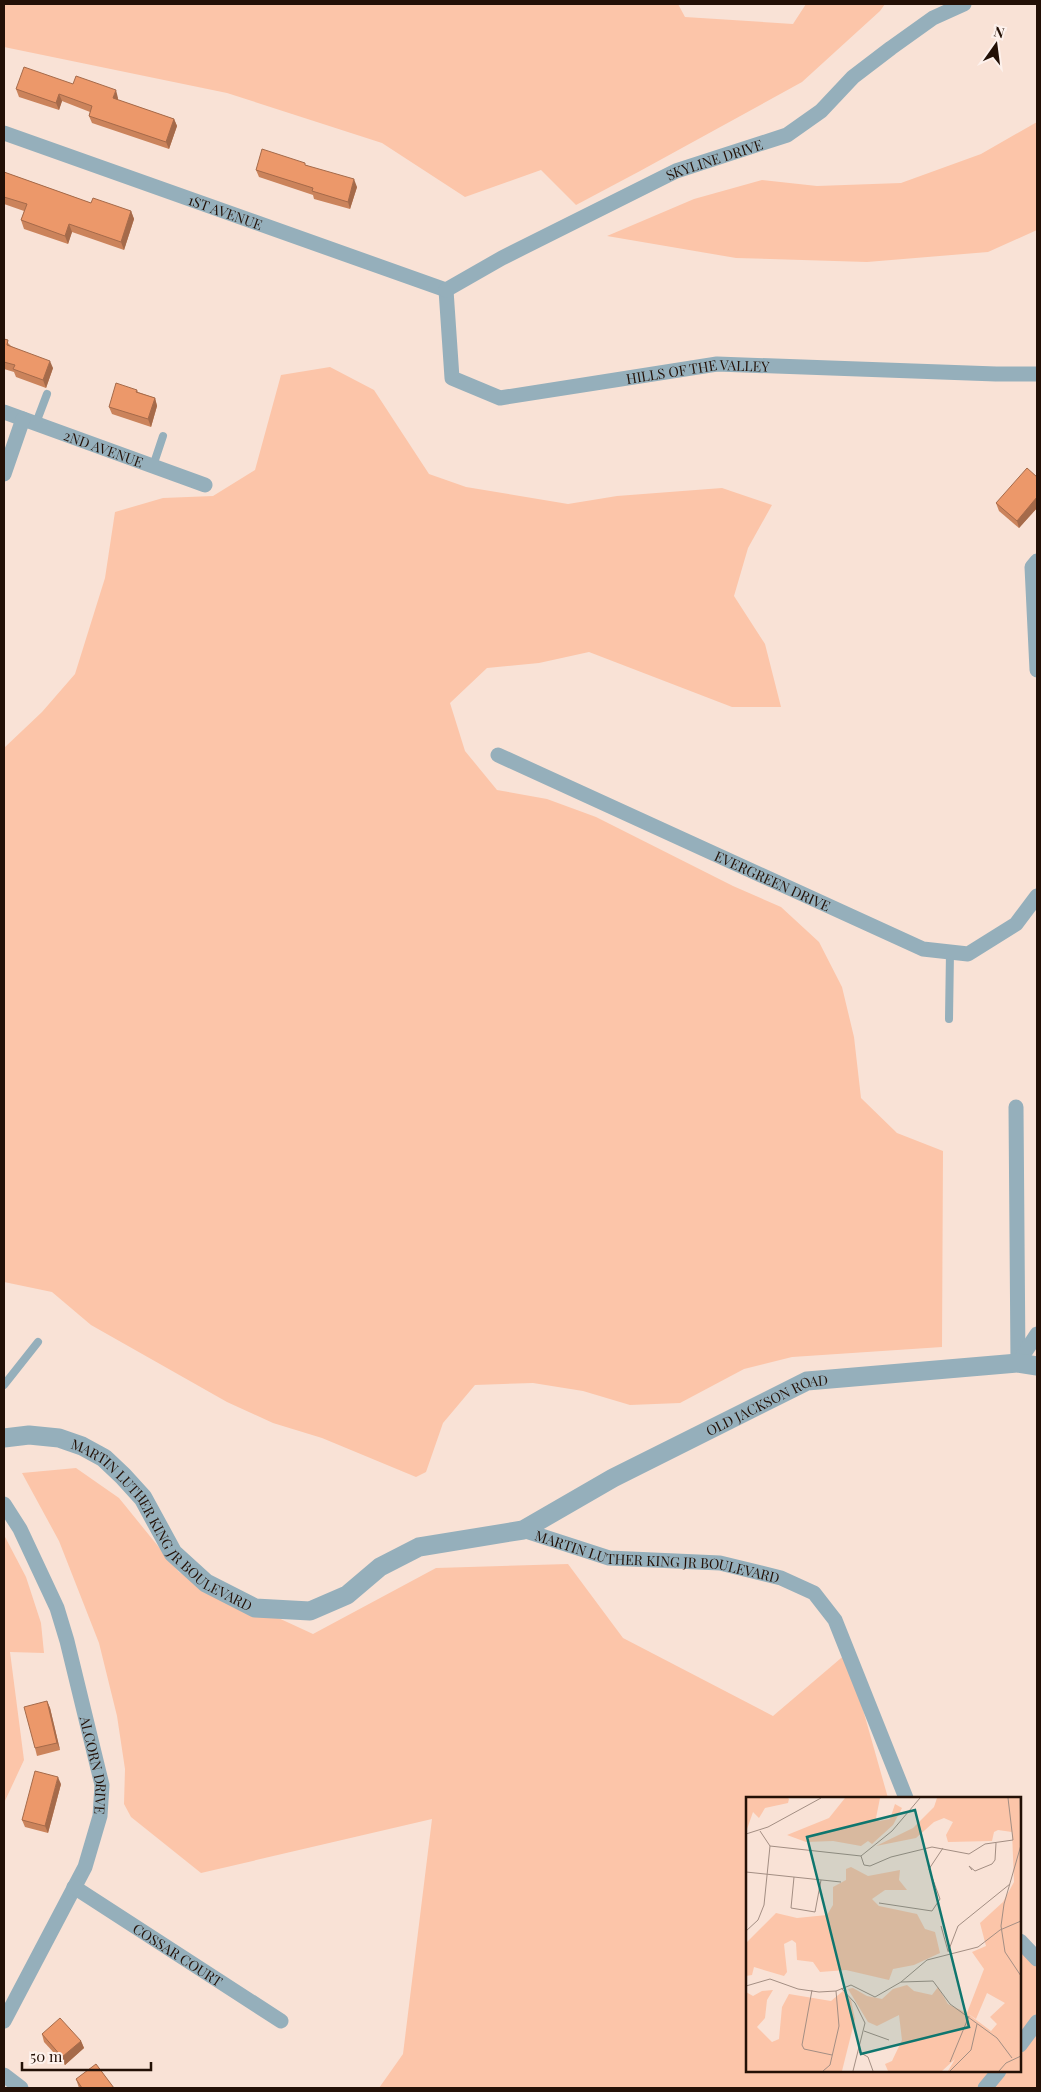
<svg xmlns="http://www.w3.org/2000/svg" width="1041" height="2092" font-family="'Playfair Display',serif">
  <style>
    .green { fill: #fcc5a9 }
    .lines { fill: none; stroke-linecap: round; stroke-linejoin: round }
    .service { stroke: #95afbb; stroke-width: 8 }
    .minor { stroke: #95afbb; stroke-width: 15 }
    .tertiary { stroke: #95afbb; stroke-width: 19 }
    .wall { fill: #cb835b }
    .shaded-wall { fill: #a56a4a }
    .building { fill: #ec986a; stroke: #a56a4a }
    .labels { text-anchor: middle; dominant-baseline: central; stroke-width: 5; stroke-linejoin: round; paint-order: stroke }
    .street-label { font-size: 14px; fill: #231006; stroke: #fdf1ec }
    .inset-road { fill: none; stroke: #a38e83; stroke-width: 1 }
    .view { fill: #0f766e; fill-opacity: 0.15; stroke: #0f766e; stroke-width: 2.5 }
    .inset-edge { fill: none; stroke: #231006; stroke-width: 2.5 }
  </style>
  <rect width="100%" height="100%" fill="#f9e2d6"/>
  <g class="green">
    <polygon points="4,4 678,4 685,17 793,24 806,4 885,4 880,11 802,82 640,171 576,205 541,170 465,197 382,143 227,93 4,47"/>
    <polygon points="1037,122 1037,230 988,252 867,262 736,258 607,236 694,199 762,180 817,186 901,183 981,154"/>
    <polygon points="330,367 374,390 429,474 466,487 568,504 617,496 722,488 772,505 748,548 734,596 765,644 781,707 732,707 589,652 539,663 487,668 450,703 465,751 497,790 547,799 596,817 733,886 781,907 819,942 842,987 854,1037 861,1098 897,1133 943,1151 942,1347 792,1357 744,1369 680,1403 630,1405 583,1391 533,1383 475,1385 443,1423 426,1472 416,1477 322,1438 273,1423 227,1402 91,1325 52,1292 4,1282 4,748 42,712 75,674 105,578 115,512 163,498 213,496 255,470 281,375"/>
    <polygon points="76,1468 119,1498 179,1572 313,1634 436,1568 568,1564 623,1638 773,1716 847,1653 888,1798 747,1798 747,2071 1020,2071 1020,1934 1037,1949 1037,2088 379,2088 403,2054 432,1819 201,1873 131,1817 124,1804 125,1769 117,1716 99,1643 59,1541 22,1473"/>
    <polygon points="4,1535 26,1577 41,1623 44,1653 10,1652 24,1760 4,1803"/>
  </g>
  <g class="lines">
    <g class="service">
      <polyline points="36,423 47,394"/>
      <polyline points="153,466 163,436"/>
      <polyline points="949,1019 950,952"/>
      <polyline points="4,1385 38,1342"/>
    </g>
    <g class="minor">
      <path id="s1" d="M4 133 446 290"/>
      <path id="s2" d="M446 290 452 378 500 398 717 364 996 374H1037"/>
      <path id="s3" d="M446 290 502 258 676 171 787 135 821 111 853 77 891 48 933 18 964 4"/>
      <path id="s4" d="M4 412 205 485"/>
      <polyline points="4,474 23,419"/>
      <polyline points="1037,561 1032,567 1037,670"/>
      <path id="s5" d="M498 755 923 949 968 954 1016 924 1037 896"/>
      <polyline points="1016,1107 1018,1363"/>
      <polyline points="1018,1363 1037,1334"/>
      <path id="s6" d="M4 1504 20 1529 57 1608 67 1641 102 1785 100 1816 85 1867 4 2021"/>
      <path id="s7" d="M523 1530 609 1558 720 1563 781 1578 814 1593 835 1620 906 1798"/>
      <path id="s8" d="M74 1887 281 2021"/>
      <polyline points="1020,1941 1037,1959"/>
      <polyline points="1020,2045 1037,2022"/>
      <polyline points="4,2075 21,2088"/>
      <polyline points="985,2088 999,2071"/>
    </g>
    <path class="tertiary" id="s9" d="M4 1438 29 1435 59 1438 82 1446 104 1458 123 1476 143 1498 173 1553 206 1583 255 1608 310 1611 347 1595 380 1567 419 1547 523 1530 613 1478 807 1381 1018 1363 1037 1366"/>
  </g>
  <g class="wall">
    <polygon points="73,84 118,98 118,100 174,119 177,126 169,149 92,123 89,116 90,112 62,101 59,110 19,97 16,89"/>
    <polygon points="306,165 357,187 350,209 314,199 313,195 259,177 256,170"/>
    <polygon points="4,172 91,203 131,211 134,219 124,250 72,232 68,244 24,229 21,220 24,211 4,204"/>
    <polygon points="4,339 11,346 53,368 46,388 16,377 14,372 4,369"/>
    <polygon points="137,390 138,392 155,398 157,406 151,427 112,414 109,407"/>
    <polygon points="1037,477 1037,508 1019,528 999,511 996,503"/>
    <polygon points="47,1701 50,1708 60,1750 37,1756 35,1748"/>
    <polygon points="61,1784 48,1833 25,1827 22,1820"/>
    <polygon points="42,2034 81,2041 84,2048 65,2065 44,2042"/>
    <polygon points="76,2079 114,2088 79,2088"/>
  </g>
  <g class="shaded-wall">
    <polygon points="116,90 118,98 115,106 113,98"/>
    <polygon points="59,94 62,101 59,110 56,103"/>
    <polygon points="174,119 177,126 169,149 166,142"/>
    <polygon points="354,179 357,187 350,209 348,202"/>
    <polygon points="131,211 134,219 124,250 121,242"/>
    <polygon points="69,224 72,232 68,244 65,236"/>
    <polygon points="50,361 53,368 46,388 43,380"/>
    <polygon points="155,398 157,406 151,427 148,419"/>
    <polygon points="1037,497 1037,508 1019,528 1017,521"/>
    <polygon points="47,1701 50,1708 60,1750 57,1743"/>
    <polygon points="58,1777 61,1784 48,1833 45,1826"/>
    <polygon points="81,2041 84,2048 65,2065 62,2057"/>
  </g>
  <g class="building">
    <polygon points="24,67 73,84 76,76 116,90 113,98 174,119 166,142 89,116 92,106 59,94 56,103 16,89"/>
    <polygon points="262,149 305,163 305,165 354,179 348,202 312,191 313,188 256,170"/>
    <polygon points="4,172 91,203 93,198 131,211 121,242 69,224 65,236 21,220 27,204 4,197"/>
    <polygon points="4,339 8,340 7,345 50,361 43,380 13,369 15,365 4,362"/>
    <polygon points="116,383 137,390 136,392 155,398 148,419 109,407"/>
    <polygon points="1027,468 1037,477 1037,497 1017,521 996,503"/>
    <polygon points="47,1701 57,1743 35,1748 24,1707"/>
    <polygon points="35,1771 58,1777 45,1826 22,1820"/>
    <polygon points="60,2018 81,2041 62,2057 42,2034"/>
    <polygon points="96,2064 114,2088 82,2088 76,2079"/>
  </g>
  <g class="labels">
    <g class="street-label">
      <text stroke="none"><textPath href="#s3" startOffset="299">SKYLINE DRIVE</textPath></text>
      <text stroke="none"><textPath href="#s1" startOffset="235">1ST AVENUE</textPath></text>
      <text stroke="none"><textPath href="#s2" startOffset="340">HILLS OF THE VALLEY</textPath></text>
      <text stroke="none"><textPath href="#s4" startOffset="106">2ND AVENUE</textPath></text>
      <text stroke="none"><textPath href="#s5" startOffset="302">EVERGREEN DRIVE</textPath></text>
      <text stroke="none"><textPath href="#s9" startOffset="886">OLD JACKSON ROAD</textPath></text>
      <text stroke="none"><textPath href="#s9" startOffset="194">MARTIN LUTHER KING JR BOULEVARD</textPath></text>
      <text stroke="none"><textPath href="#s7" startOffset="138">MARTIN LUTHER KING JR BOULEVARD</textPath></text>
      <text stroke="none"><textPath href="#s6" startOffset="279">ALCORN DRIVE</textPath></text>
      <text stroke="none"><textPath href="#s8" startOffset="124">COSSAR COURT</textPath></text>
    </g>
  </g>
  <g transform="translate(746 1797)">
    <rect width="275" height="275" fill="#f9e2d6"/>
    <path d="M0 1H42L43 2 42 6 19 11 13 21 7 15 0 35ZM99 1H134L130 21 133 24 144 22 149 7 156 11 147 28 126 47 122 44 115 49 87 44 60 45 41 38 83 21ZM191 1H275V274H202L209 262 196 274H142L139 267 146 264 156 243 153 218 131 229 122 225 102 192 107 191 121 199 136 202 147 192 161 188 168 194 186 198 192 190 202 207 221 216 238 172 226 155 240 149 234 126 257 105 268 85 266 35 252 33 248 35 246 44 202 45 200 38 207 25 198 21 188 25 170 41 130 49 167 31 188 10ZM241 196 259 206 244 220 251 227 245 234 221 216 230 222ZM105 70 122 79 154 73 153 83 161 93H139L126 102 133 109 171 117 179 132 189 135 194 156 168 168 147 172 143 183 100 173 74 175 67 165 51 163 50 146 46 143 38 147 41 175 38 179 8 170 6 178 0 179V146L30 116 51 121 81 118 87 108V90L100 83V72ZM27 193 21 203 19 221 11 230 26 245 33 242 36 210 43 197 85 204 97 194 105 203 109 222 96 274H0V195L7 199 16 194Z" fill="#fcc5a9" fill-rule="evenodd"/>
    <path class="inset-road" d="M274 1 275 39M0 37 22 30 75 1M275 48 258 107 255 129 259 155 275 179M24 49 115 59M115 59 118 68 124 69 145 60 186 50 223 57 239 47 267 43 262 1M115 59 146 34 174 1M226 73 223 69 229 74 246 67 249 63 250 46M0 75 95 85M48 80 45 111 69 115 75 83M133 106 186 114 194 102 183 72 197 51M195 129 202 154M0 134 12 123 18 108 24 49 14 34M202 155 212 129 264 87M155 185 181 163 232 150 254 133 275 124M0 189 24 182 52 192 73 195 90 194 105 188 129 200 155 185 187 184 204 207 251 241 266 261M95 191 109 206 119 226 107 274M66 193 56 248 58 252 86 258M118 234 143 243M113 255 122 260 127 274M204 265 223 219M77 274 84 268 93 229 90 194M204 274 225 253 231 227M253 274 260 266 275 259"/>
    <path class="view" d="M169 13 223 230 115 257 61 40Z"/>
    <rect width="275" height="275" class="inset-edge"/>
  </g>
  <rect width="1041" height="2092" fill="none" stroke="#231006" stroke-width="10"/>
  <g transform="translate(996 45) rotate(14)" stroke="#fdf1ec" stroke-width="4" paint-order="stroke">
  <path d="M0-4L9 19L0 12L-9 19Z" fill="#231006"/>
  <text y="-8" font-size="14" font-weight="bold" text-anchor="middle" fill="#231006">N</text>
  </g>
  <path d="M22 2062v8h129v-8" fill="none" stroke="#231006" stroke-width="2.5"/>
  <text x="30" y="2062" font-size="15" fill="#231006" stroke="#fdf1ec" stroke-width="4" paint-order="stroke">50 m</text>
</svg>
